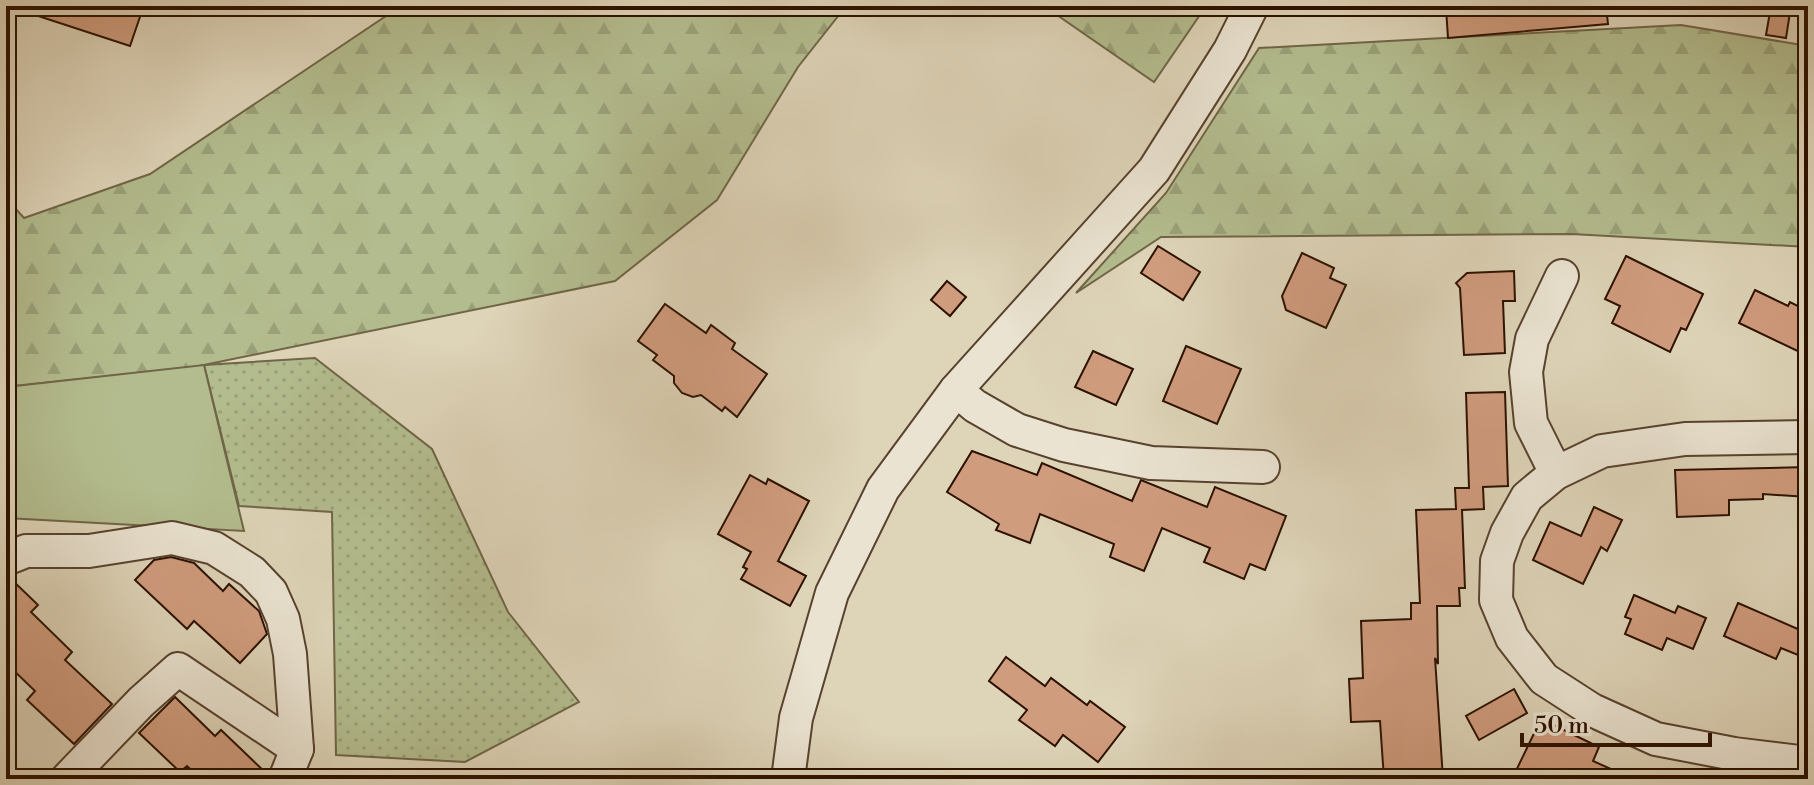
<svg xmlns="http://www.w3.org/2000/svg" width="1814" height="785" font-family="'Libre Bodoni',serif">
  <style>
    .grass { fill: url(#grass-dots); stroke: #706647; stroke-width: 2 }
    .forest { fill: url(#forest-firs); stroke: #706647; stroke-width: 2 }
    .park { fill: #b3bc8e; stroke: #706647; stroke-width: 2 }
    .building { fill: #d09c7e; stroke: #2c1100; stroke-width: 2 }
    .lines { fill: none; stroke-linecap: round; stroke-linejoin: round }
    .minor-casing { stroke: #58422e; stroke-width: 36 }
    .minor { stroke: #eae3d1; stroke-width: 32 }
  </style>
  <defs>
    <pattern id="grass-dots" width="8" height="8" patternUnits="userSpaceOnUse" patternTransform="scale(2)"><rect width="8" height="8" fill="#b3bc8e"/><path d="M2 2h.1M6 6h.1" fill="none" stroke="#9aa179" stroke-width="1.8" stroke-linecap="round"/></pattern>
    <pattern id="forest-firs" width="22" height="20" patternUnits="userSpaceOnUse" patternTransform="scale(2)"><rect width="22" height="20" fill="#b3bc8e"/><path d="M5 1l3.5 6h-7zM16 11l3.5 6h-7z" fill="#9aa179"/></pattern>
  </defs>
  <rect width="100%" height="100%" fill="#ded4b8"/>
  <filter id="stains"><feTurbulence type="fractalNoise" baseFrequency=".0025" numOctaves="4"/><feColorMatrix values="0 0 0 0 .2 0 0 0 0 .09 0 0 0 0 .02 0 0 0 .5 -.17"/></filter>
  <radialGradient id="worn" r=".72"><stop offset=".6" stop-color="#630" stop-opacity="0"/><stop offset="1" stop-color="#630" stop-opacity=".3"/></radialGradient>
  <polygon class="grass" points="315,358 432,449 508,612 579,702 465,762 336,755 332,512 239,506 204,365"/>
  <g class="forest">
    <polygon points="401,6 846,6 798,67 717,200 615,281 194,367 6,387 6,198 24,218 150,174"/>
    <polygon points="1044,6 1206,6 1154,82"/>
    <polygon points="1681,25 1808,46 1808,247 1572,234 1161,237 1076,293 1166,193 1259,48"/>
  </g>
  <polygon class="park" points="204,365 244,531 6,518 6,387"/>
  <g class="building">
    <polygon points="21,6 117,6 141,14 130,46 20,10"/>
    <polygon points="1474,6 1606,6 1608,24 1448,38 1446,8"/>
    <polygon points="1771,6 1791,6 1786,38 1766,35"/>
    <polygon points="1158,246 1200,272 1183,300 1141,273"/>
    <polygon points="1302,253 1334,268 1330,278 1346,285 1326,328 1286,310 1282,296"/>
    <polygon points="1626,256 1703,294 1686,330 1681,328 1670,352 1612,323 1620,306 1605,299"/>
    <polygon points="1514,271 1515,301 1503,301 1505,353 1464,355 1460,288 1456,283 1467,273"/>
    <polygon points="947,281 966,297 950,316 931,300"/>
    <polygon points="1755,290 1788,306 1790,302 1808,311 1808,356 1739,323"/>
    <polygon points="665,304 706,333 711,325 735,343 732,349 767,374 737,417 725,407 722,411 701,395 693,397 682,393 674,383 674,376 653,360 657,355 638,341"/>
    <polygon points="1186,346 1241,369 1217,424 1163,401"/>
    <polygon points="1093,351 1133,369 1116,405 1075,387"/>
    <polygon points="1505,392 1508,486 1483,487 1484,509 1462,510 1465,588 1459,588 1460,606 1437,606 1438,664 1435,658 1443,779 1384,779 1380,721 1351,722 1349,679 1363,678 1361,621 1411,619 1411,603 1420,603 1416,510 1456,509 1455,488 1469,488 1466,393"/>
    <polygon points="972,451 1037,475 1042,463 1132,501 1141,480 1207,507 1215,487 1286,516 1265,570 1250,564 1244,579 1204,562 1210,548 1162,528 1144,571 1110,557 1114,544 1040,514 1030,543 996,530 999,524 947,492"/>
    <polygon points="1808,467 1808,497 1763,494 1763,499 1729,500 1729,515 1677,517 1675,470"/>
    <polygon points="750,475 766,484 768,479 809,501 778,561 806,576 790,606 741,579 747,569 743,567 751,552 718,534"/>
    <polygon points="1594,507 1622,520 1607,551 1601,547 1583,584 1533,560 1550,522 1581,536"/>
    <polygon points="171,557 194,563 223,591 229,584 259,611 267,634 240,663 194,621 187,629 135,580 154,560"/>
    <polygon points="9,577 38,605 31,612 72,652 65,660 112,704 74,744 27,700 35,691 6,663 6,578"/>
    <polygon points="1634,595 1675,613 1678,606 1706,618 1693,649 1667,638 1662,650 1625,634 1631,619 1625,617"/>
    <polygon points="1738,603 1807,633 1798,655 1781,648 1776,659 1724,636"/>
    <polygon points="1006,657 1045,686 1051,678 1087,705 1090,701 1125,727 1098,762 1063,735 1055,746 1019,720 1027,710 989,681"/>
    <polygon points="1514,689 1527,713 1479,740 1466,716"/>
    <polygon points="175,697 215,736 221,730 267,774 266,779 201,779 187,766 180,772 139,733"/>
    <polygon points="1541,719 1599,747 1593,761 1633,779 1512,779"/>
  </g>
  <g class="lines">
    <g class="minor-casing">
      <g id="minor">
        <polyline points="956,390 975,406 1017,430 1064,445 1151,463 1263,467"/>
        <polyline points="1808,437 1685,439 1602,451 1556,473 1527,497 1507,533 1497,561 1496,600 1512,638 1544,679 1592,710 1656,739 1734,754 1808,763"/>
        <polyline points="1556,473 1531,423 1526,372 1532,339 1562,276"/>
        <polyline points="6,559 26,551 89,551 172,538 214,548 252,572 271,592 283,619 290,654 297,749 285,779"/>
        <polyline points="67,779 141,702 178,669 297,749"/>
        <polyline points="788,779 796,718 832,593 883,489 956,390 1154,170 1230,50 1252,6"/>
      </g>
    </g>
    <use href="#minor" class="minor"/>
  </g>
  <rect width="1814" height="785" fill="none" stroke="#ded4b8" stroke-width="32"/>
  <rect x="8" y="8" width="1798" height="769" fill="none" stroke="#2c1100" stroke-width="4"/>
  <rect x="16" y="16" width="1782" height="753" fill="none" stroke="#2c1100" stroke-width="2"/>
  <path d="M1522 733v12h188v-12" fill="none" stroke="#2c1100" stroke-width="4"/>
  <text x="1534" y="733" font-size="24" fill="#2c1100" stroke="#eae3d1" stroke-width="6" paint-order="stroke">50 m</text>
  <rect width="100%" height="100%" filter="url(#stains)"/>
  <rect width="100%" height="100%" fill="url(#worn)"/>
</svg>
